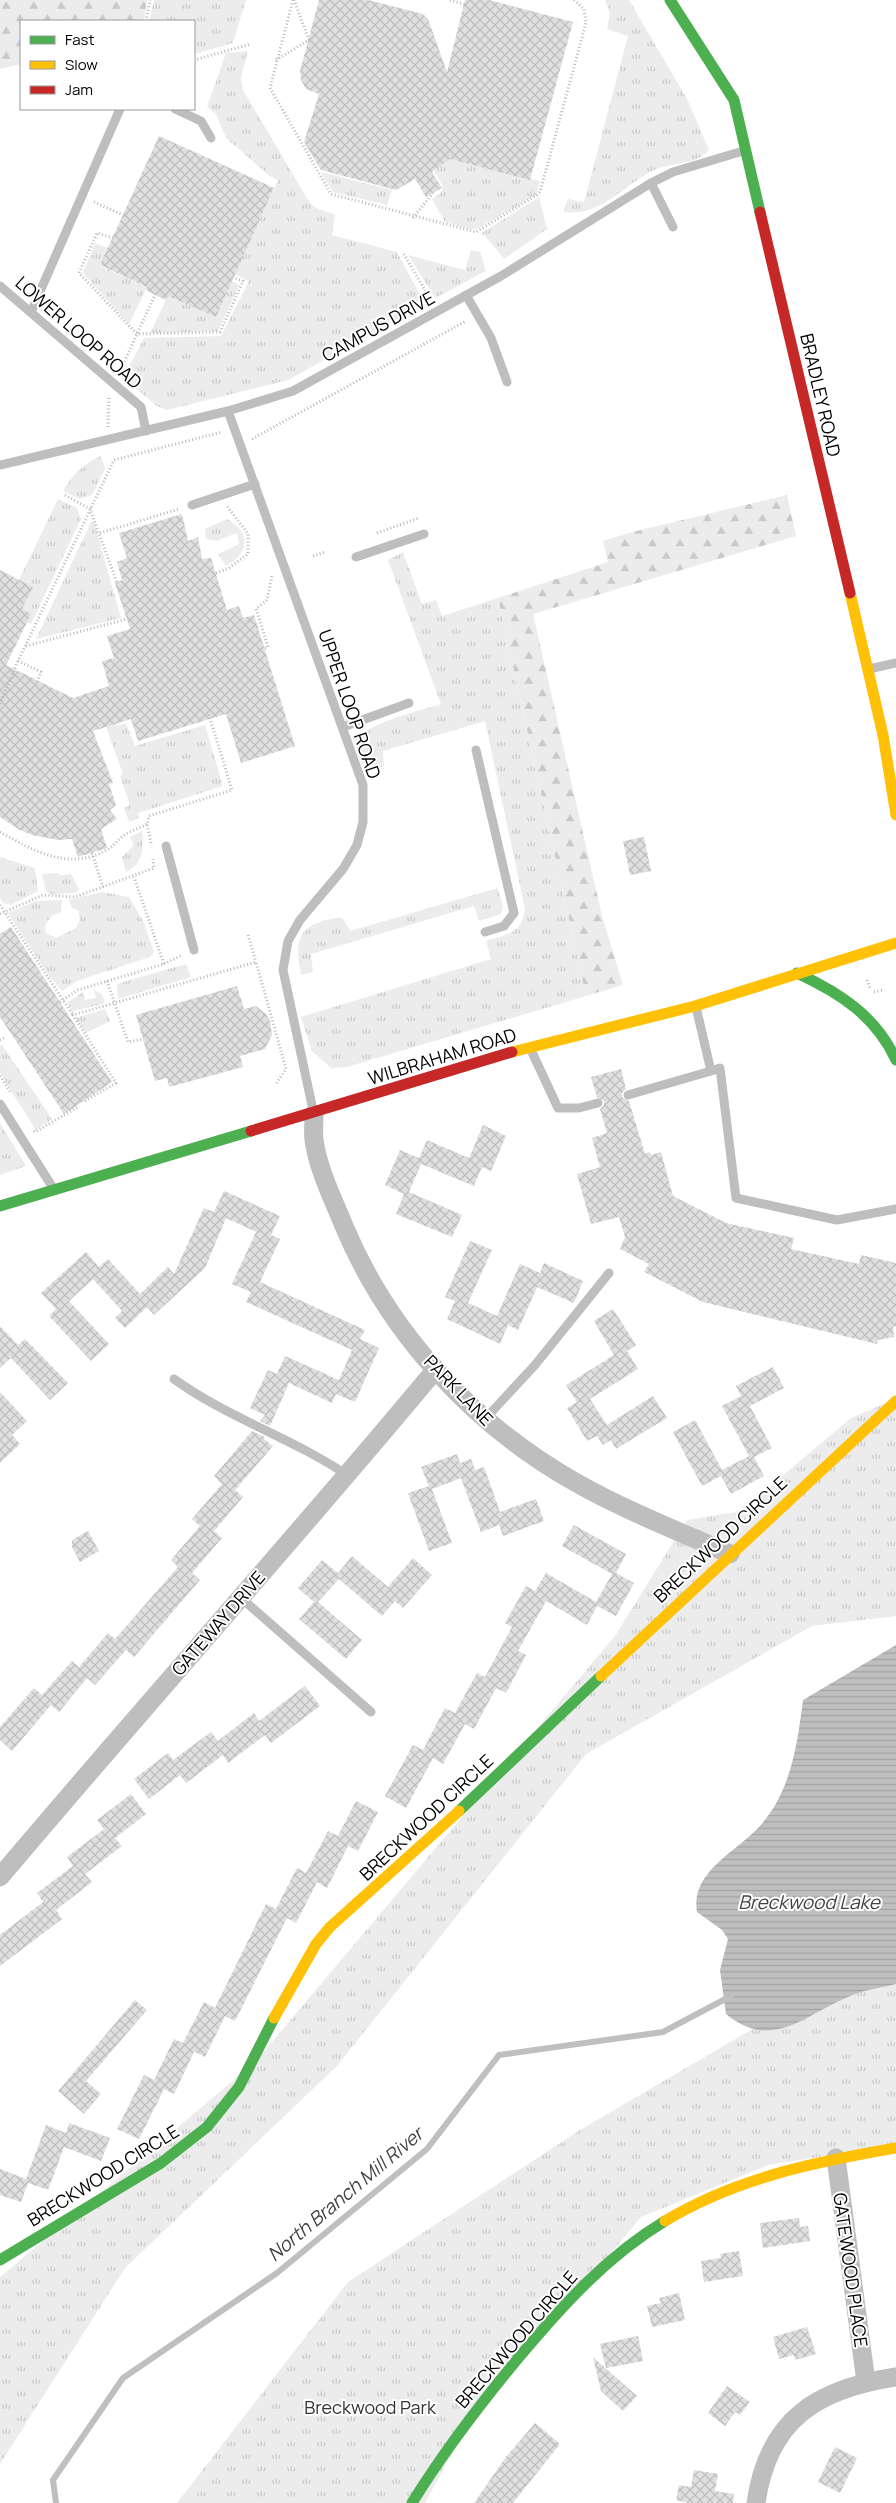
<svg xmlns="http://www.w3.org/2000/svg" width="896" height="2503" font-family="Manrope,sans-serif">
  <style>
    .grass { fill: url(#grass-tufts) }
    .forest { fill: url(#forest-firs) }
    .water { fill: url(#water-rules) }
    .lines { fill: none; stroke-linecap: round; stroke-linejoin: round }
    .stream { stroke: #bfbfbf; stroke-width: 6 }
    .building { fill: url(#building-cross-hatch) }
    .path { stroke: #b9b9b9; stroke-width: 3; stroke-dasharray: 1 2.5; stroke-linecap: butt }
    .lane { stroke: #bebebe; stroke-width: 9 }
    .street { stroke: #bebebe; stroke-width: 19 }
    .fast { stroke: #4caf50; stroke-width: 11 }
    .slow { stroke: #ffc107; stroke-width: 11 }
    .jam { stroke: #c62828; stroke-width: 11 }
    .labels { text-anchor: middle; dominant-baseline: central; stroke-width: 4; stroke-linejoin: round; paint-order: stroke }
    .street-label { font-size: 18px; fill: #000; stroke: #fff }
    .park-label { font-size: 18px; fill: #333; stroke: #fff }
    .water-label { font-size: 19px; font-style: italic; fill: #444; stroke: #fff }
  </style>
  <defs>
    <pattern id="grass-tufts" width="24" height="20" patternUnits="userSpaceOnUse" patternTransform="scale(1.25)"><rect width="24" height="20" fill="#ececec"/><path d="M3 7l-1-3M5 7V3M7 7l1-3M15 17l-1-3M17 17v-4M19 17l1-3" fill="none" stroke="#c9c9c9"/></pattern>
    <pattern id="forest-firs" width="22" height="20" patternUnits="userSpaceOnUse" patternTransform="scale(1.25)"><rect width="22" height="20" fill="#ececec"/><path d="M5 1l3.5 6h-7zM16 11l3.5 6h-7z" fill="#c9c9c9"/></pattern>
    <pattern id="water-rules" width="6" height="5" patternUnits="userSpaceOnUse" patternTransform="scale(1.25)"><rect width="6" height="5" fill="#bfbfbf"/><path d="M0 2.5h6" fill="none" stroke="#a2a2a2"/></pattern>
    <pattern id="building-cross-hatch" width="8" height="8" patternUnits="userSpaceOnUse" patternTransform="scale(1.25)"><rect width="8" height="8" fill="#dfdfdf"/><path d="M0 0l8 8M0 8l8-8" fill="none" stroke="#bebebe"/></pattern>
  </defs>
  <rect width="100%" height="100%" fill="#fff"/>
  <g class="grass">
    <polygon points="154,0 246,0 233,43 194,54 194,21 149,21"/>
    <path d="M605 0H629L687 99 709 150C696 166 669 162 652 171 623 186 598 219 563 211L568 199 584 202 628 36 607 29 610 12Z"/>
    <polygon points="248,51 241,77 243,90 308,200 314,207 335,215 332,235 397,252 425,304 288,380 167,410 157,406 123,378 144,338 221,336 249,281 235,274 278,180 271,177 226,138 216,114 207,107 226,53"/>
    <polygon points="425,153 540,181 536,195 477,229 469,229 445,222 432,199 441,193 443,187 434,171 437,169"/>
    <polygon points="321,172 392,190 387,205 333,192"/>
    <polygon points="539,197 547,229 504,259 485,236 480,234"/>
    <polygon points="95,243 108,248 100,266 147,287 129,324 83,273"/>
    <polygon points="471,250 480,252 486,271 435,298 408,255 465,270"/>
    <polygon points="232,281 239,285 218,331 150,333 168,296 216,317"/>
    <path d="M101 456 105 469 92 495 80 499 63 491C73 474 83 464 101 456Z"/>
    <polygon points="58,499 77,508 81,519 31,624 27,622 22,609 32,587 19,580"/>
    <path d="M227 519C251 532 250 553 226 566L218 554 239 544 237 533 216 541 206 539 205 529Z"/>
    <polygon points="91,522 94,522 121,618 36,639"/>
    <path d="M403 552 422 604 436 600 442 616 498 598 586 996 347 1067 331 1068 312 1051 301 1017 491 959 486 941C506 935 523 933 525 909L485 721 383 751 384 766 371 770 364 767 358 757 355 740C373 721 416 712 441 704L388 560Z"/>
    <polygon points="114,721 117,726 126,723 135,746 205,725 223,786 138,813 139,818 129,822 124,808 130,805 120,776 123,774 105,724"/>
    <path d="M142 831C144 847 143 865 126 872L122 857 134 845 130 837Z"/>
    <polygon points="0,857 35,868 38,891 11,905 3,903 0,898"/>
    <polygon points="58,873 59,875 71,874 79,889 76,893 51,894 46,891 42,874"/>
    <path d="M498 888 503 907 501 914 479 921 474 906 311 954 313 972 301 975C293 935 301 923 342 917L350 931Z"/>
    <polygon points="102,892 129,897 143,921 154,952 150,957 77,981 62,991 49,976 8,913 36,901 62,900 61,912 51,916 45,926 46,933 56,938 76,928 80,919 78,910 72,908 69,900"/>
    <polygon points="186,964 191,977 118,999 117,985 120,983"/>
    <polygon points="94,990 102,994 105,1003 71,1012 68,1002 83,992 85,1000 96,998"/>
    <polygon points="105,1009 110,1021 86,1033 75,1018"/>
    <polygon points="2,1045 52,1119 36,1130 0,1073 0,1046"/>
    <polygon points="0,1123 26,1166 0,1175"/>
    <polygon points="896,1399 896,1616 812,1626 586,1754 337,2066 125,2268 0,2464 0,2277 255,2062 615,1636 687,1520 741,1511 851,1418"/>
    <polygon points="896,1945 896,2145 768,2165 641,2217 462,2435 425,2503 177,2503 348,2282 580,2130"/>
  </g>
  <g class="forest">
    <polygon points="0,0 147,0 144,21 21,21 21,64 0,69"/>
    <polygon points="787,495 796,536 533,614 602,916 623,985 586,996 498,598 608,562 603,541 628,533"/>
  </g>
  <path class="water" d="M896 1645V1984C880 1988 863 1990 848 1997 804 2015 772 2052 726 2014L720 1970 728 1939 722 1930 697 1912C690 1872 736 1852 759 1827 791 1792 797 1746 803 1700Z"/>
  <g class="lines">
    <polyline class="stream" points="56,2503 53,2480 123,2378 277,2273 427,2149 499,2055 663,2032 731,1996"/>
  </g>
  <g class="building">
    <polygon points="319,0 368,0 423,14 428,19 447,72 465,0 489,0 573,22 530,180 450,159 432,172 442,188 426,197 415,179 396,190 321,170 304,142 319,94 306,89 301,80 300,71"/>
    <polygon points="159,136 274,188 216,317 168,296 166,300 155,295 146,290 147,287 100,265"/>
    <polygon points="182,514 188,541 198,537 202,559 211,558 227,610 239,606 243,618 254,615 295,746 241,763 226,714 138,741 131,719 93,731 113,783 109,784 116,805 110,810 117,819 101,829 107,848 78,857 72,839 58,840 32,835 20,830 0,817 0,570 33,587 22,609 31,614 6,665 73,698 109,686 102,661 114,658 107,636 130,629 115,583 122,580 117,562 127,558 119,533"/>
    <polygon points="644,837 651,871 630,875 623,841"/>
    <polygon points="11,927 112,1082 64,1114 0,1017 0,934"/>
    <polygon points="237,986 244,1009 256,1006 266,1014 270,1021 272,1035 265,1049 240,1056 243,1067 169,1087 167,1078 155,1081 136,1015"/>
    <polygon points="621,1069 626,1089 622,1093 622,1097 629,1101 645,1154 650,1152 651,1155 661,1152 673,1196 726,1223 794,1238 791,1249 859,1264 861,1255 896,1263 896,1326 893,1327 894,1337 878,1340 877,1344 703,1302 644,1272 649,1264 620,1249 625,1237 619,1217 591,1224 577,1174 600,1167 592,1138 607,1133 600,1109 604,1105 604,1101 597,1097 591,1077"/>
    <polygon points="483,1125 506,1136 491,1171 482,1167 474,1186 421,1164 409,1192 462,1215 452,1237 396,1214 404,1194 385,1185 400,1150 419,1158 427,1140 469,1158"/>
    <polygon points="224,1191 280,1216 271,1235 280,1239 260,1282 365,1330 360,1339 379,1348 355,1402 336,1394 332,1403 289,1383 270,1426 260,1421 265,1415 250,1408 268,1370 277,1374 285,1356 339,1380 352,1350 246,1302 251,1292 232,1284 256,1232 226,1218 205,1268 154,1315 147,1307 125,1328 115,1318 122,1311 93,1279 69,1301 109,1344 91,1361 49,1316 56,1309 41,1293 86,1252 99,1267 108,1259 140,1294 168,1267 174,1274 204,1208 214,1212"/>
    <polygon points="470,1241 492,1250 468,1303 497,1316 520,1264 540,1273 544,1263 583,1281 574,1303 537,1287 518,1330 508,1325 500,1344 447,1319 455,1301 445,1297"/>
    <polygon points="613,1309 636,1345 627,1351 638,1369 590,1399 607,1425 653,1396 667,1418 616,1449 611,1440 603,1445 597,1436 587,1441 567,1408 577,1402 566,1385 614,1355 594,1321"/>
    <polygon points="0,1326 18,1345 25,1339 68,1383 50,1400 11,1358 0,1368"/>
    <polygon points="773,1367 784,1388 750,1406 772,1448 754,1457 764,1476 731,1494 721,1476 702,1486 673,1432 695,1420 722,1470 749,1456 722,1406 741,1396 736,1386"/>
    <polygon points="0,1392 27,1421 12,1435 20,1444 0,1463"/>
    <polygon points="252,1431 265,1437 264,1439 273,1446 235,1490 243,1497 214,1531 222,1538 192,1573 200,1580 134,1657 126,1650 95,1685 87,1678 59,1712 51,1705 12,1751 0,1740 0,1727 34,1688 42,1695 72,1661 79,1667 108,1633 115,1639 178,1567 171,1560 200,1526 192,1519 222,1484 214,1476"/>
    <polygon points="457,1454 460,1463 471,1459 475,1470 484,1467 500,1512 536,1499 544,1521 503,1536 499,1525 481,1532 461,1478 432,1489 452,1543 429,1551 408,1493 429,1486 421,1467"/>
    <polygon points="574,1525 626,1554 616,1573 634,1583 616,1616 597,1606 587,1625 546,1601 518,1651 526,1655 506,1693 496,1688 474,1729 465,1724 443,1764 433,1758 406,1808 385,1796 413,1745 423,1750 445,1708 455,1713 477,1673 485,1677 512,1627 505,1623 526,1586 535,1591 546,1573 596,1602 612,1574 562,1546"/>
    <polygon points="88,1531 99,1551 80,1562 72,1547 72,1540"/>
    <polygon points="352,1556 388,1587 413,1558 432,1575 403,1608 395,1601 382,1616 339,1579 318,1602 362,1640 346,1659 299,1619 314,1602 298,1588 322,1560 338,1573"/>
    <polygon points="305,1686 320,1706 271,1743 265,1735 228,1763 223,1755 186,1783 180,1775 149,1799 134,1779 168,1753 173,1760 211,1732 218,1741 254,1713 259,1721"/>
    <polygon points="131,1794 146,1814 115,1838 122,1846 85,1874 92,1882 56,1910 62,1919 0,1966 0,1935 43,1902 37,1893 73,1866 67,1857 104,1829 97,1820"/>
    <polygon points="356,1801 378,1812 358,1851 348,1846 327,1888 317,1882 296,1923 287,1918 235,2021 225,2016 205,2057 194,2052 174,2094 164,2089 139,2139 117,2129 144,2075 154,2080 174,2039 183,2043 204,2002 215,2008 266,1904 276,1909 297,1868 306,1873 328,1831 338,1836"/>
    <polygon points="135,2000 147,2010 86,2081 101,2094 84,2114 58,2091"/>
    <polygon points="69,2123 110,2138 101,2161 64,2147 48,2190 28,2183 21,2202 0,2195 0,2169 26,2179 46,2125 66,2133"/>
    <polygon points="799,2218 800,2227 808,2226 810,2241 763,2248 760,2223"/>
    <polygon points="739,2251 743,2276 704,2282 701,2261 721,2258 720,2254"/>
    <polygon points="679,2293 685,2320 652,2327 647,2306 661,2303 659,2298"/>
    <polygon points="807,2327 816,2354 795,2360 794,2355 779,2359 773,2337"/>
    <polygon points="638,2336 643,2361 606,2368 600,2344"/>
    <polygon points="593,2357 637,2396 623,2411 601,2391"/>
    <polygon points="727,2386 750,2402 740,2415 735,2412 725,2426 708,2413"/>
    <polygon points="535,2423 560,2444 513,2503 474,2503 506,2457"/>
    <polygon points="835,2447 857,2458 840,2493 818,2482"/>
    <polygon points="694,2470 718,2474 715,2491 734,2494 733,2503 688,2503 676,2500 679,2485 691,2487"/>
  </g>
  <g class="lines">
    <g class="path">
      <polyline points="293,0 270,88 331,194 476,232 537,195 540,192 586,23 584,9 574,0"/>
      <polyline points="450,0 464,4"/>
      <polyline points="146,21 150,0"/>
      <polyline points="194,60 251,44"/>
      <polyline points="276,60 309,40 294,0"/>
      <polyline points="94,202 123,215"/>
      <polyline points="413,218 433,193"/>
      <polyline points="113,238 97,233 79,273 137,334 220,332 243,281 234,278"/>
      <polyline points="404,254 430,299"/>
      <polyline points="120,371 155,295"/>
      <polyline points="108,427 109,398"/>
      <polyline points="252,439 466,321"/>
      <polyline points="65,495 90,509 117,583"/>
      <polyline points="100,533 179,509"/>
      <polyline points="377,533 419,518"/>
      <polyline points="313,556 325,552"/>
      <polyline points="216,573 229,568 248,554 248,534 227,506"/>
      <polyline points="26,646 127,619"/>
      <polyline points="265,648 268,647 256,609 267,600 272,576"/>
      <polyline points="18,661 41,672 37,681"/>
      <polyline points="0,704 18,661 114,460 222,432"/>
      <path d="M0 832C34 851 70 872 108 849 115 845 119 838 126 834 132 830 140 828 147 824"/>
      <polyline points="151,843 147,824 149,816 232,790 208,712"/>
      <polyline points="92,853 103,887"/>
      <polyline points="0,905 73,1015"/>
      <polyline points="0,914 43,895 75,897 154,868 153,859"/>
      <polyline points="248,935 256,962"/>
      <polyline points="164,964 182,955"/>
      <polyline points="867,980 870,988"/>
      <polyline points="107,981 128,1042 143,1039"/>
      <polyline points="874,992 883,990"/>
      <polyline points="60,1002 78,990 164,964 134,877"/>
      <polyline points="0,1040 4,1038"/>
      <polyline points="0,1076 11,1093"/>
      <polyline points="85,1101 116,1083 73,1015 256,962 286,1069 276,1084"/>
      <polyline points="34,1131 35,1132 78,1107"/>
    </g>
    <g class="lane">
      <polyline points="175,109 201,121 211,138"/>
      <polyline points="651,183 673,227"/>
      <polyline points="0,286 141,407 146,431"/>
      <polyline points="466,295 491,338 507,382"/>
      <polyline points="31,312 120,109"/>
      <polyline points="228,411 363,785 363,822 357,845 343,869 300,920 288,941 283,970 313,1110"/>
      <polyline points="0,465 228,411 293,391 501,276 651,183 673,172 743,151"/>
      <polyline points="192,505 255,484"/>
      <polyline points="356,557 424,534"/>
      <polyline points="869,669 896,663"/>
      <polyline points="343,727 409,703"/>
      <polyline points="476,750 514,913 504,926 485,932"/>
      <polyline points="166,846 194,950"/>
      <polyline points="696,1007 711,1071 720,1068 736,1198 837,1220 896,1209"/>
      <polyline points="531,1050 558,1108 579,1108 598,1103"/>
      <polyline points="628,1095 711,1071"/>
      <polyline points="0,1104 53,1188"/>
      <path d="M174 1379C228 1418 292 1438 347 1475"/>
      <polyline points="485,1419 535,1365 609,1273"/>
      <polyline points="240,1597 371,1712"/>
    </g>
    <g class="street">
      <path d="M314 1114C314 1122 313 1132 314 1140 318 1169 333 1199 344 1226 389 1334 474 1425 575 1482 624 1510 678 1531 730 1554"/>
      <path d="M0 1877C144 1706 294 1540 436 1369"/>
      <polyline points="836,2158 866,2382"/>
      <path d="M756 2503C768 2419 817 2389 896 2377"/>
    </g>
    <g class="fast">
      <polyline points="670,0 734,100 760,212"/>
      <path d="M797 973C840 993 876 1016 896 1060"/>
      <polyline points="0,1206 251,1131"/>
      <polyline points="459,1811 601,1676"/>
      <polyline points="0,2260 161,2163 207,2127 239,2087 274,2018"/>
      <path d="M412 2503C444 2451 481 2403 520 2356 563 2305 607 2256 665 2221"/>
    </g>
    <g class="slow">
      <polyline points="850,593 883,735 896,815"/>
      <polyline points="512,1052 695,1006 896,943"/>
      <polyline points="601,1676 896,1401"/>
      <polyline points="274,2018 316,1944 330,1927 459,1811"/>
      <path d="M665 2221C736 2178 815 2162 896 2148"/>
    </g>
    <g class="jam">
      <polyline points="760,212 850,593"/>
      <polyline points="251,1131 512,1052"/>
    </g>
  </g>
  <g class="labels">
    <g class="street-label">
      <text transform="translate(378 326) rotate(-29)">CAMPUS DRIVE</text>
      <text transform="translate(79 332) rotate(41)">LOWER LOOP ROAD</text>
      <text transform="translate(821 395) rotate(77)">BRADLEY ROAD</text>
      <text transform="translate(350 704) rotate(71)">UPPER LOOP ROAD</text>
      <text transform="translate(442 1056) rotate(-17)">WILBRAHAM ROAD</text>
      <text transform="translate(459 1390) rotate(46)">PARK LANE</text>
      <text transform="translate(720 1539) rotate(-43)">BRECKWOOD CIRCLE</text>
      <text transform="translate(218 1623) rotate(-49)">GATEWAY DRIVE</text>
      <text transform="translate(426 1817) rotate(-43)">BRECKWOOD CIRCLE</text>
      <text transform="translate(103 2175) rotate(-32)">BRECKWOOD CIRCLE</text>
      <text transform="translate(851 2270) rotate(82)">GATEWOOD PLACE</text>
      <text transform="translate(516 2339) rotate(-49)">BRECKWOOD CIRCLE</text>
    </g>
    <g class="park-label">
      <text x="370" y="2407">Breckwood Park</text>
    </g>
    <g class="water-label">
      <text x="809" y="1902">Breckwood Lake</text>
      <text transform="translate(345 2194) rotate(-40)">North Branch Mill River</text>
    </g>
  </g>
  <rect x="20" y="20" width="175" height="90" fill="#ffffff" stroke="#999999"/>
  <rect x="30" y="36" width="25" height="8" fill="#4caf50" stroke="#999999"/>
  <text x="65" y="45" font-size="15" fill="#000000">Fast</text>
  <rect x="30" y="61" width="25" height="8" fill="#ffc107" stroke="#999999"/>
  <text x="65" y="70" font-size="15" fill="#000000">Slow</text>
  <rect x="30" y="86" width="25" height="8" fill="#c62828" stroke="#999999"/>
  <text x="65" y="95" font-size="15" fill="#000000">Jam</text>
</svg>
